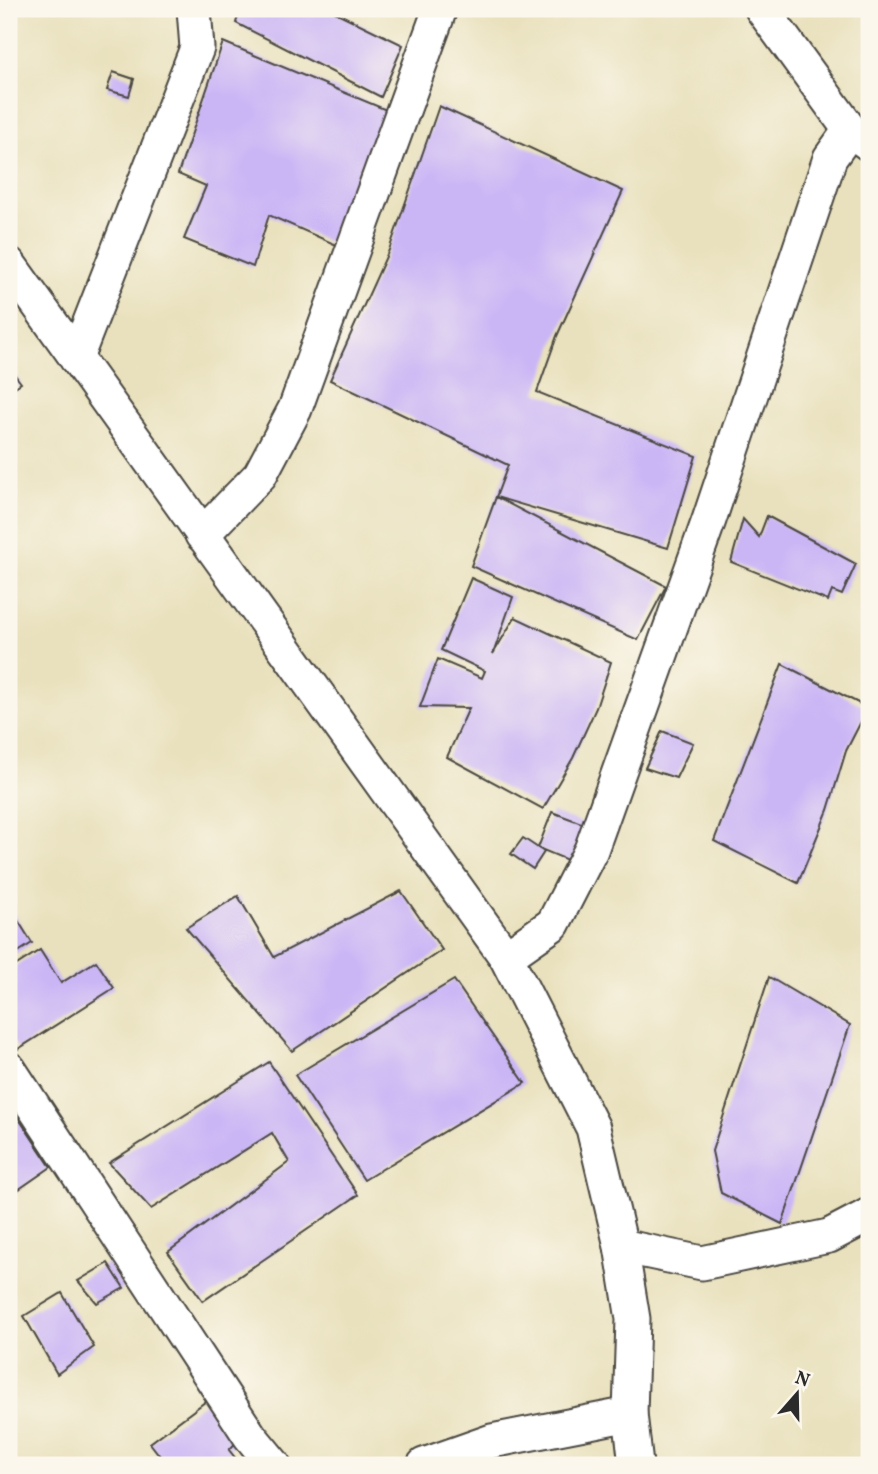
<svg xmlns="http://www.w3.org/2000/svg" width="878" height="1474" font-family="Vollkorn,serif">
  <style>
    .building { fill: #cbb6f5 }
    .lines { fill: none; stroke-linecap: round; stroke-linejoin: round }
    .minor-casing { stroke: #484641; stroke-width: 37 }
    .minor { stroke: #fff; stroke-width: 33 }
  </style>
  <rect width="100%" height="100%" fill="#fbf7ec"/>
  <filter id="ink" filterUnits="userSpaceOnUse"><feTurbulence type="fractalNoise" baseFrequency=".0143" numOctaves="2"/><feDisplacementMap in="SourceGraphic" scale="14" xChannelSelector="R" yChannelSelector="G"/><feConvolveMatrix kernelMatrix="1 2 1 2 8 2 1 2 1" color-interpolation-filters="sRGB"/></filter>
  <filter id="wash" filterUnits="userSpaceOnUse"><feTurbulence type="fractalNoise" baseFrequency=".00686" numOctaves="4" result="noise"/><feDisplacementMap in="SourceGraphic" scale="28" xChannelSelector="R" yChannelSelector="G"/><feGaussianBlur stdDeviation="1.57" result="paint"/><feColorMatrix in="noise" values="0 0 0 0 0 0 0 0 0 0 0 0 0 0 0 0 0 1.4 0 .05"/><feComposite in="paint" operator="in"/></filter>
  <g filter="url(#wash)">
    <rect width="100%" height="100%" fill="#e9e1bd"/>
    <g id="blocks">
      <g class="building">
        <polygon points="240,9 329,9 403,45 381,97 236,23"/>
        <polygon points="223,42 401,116 352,252 269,215 253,267 184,239 206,186 178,174"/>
        <polygon points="113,72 134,79 129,96 107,90"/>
        <polygon points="439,106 623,191 557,336 537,392 696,456 668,548 496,497 508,465 330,380 389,250"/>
        <polygon points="9,367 21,383 9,391"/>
        <polygon points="496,497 666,586 638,640 471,566"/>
        <polygon points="767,516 856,564 842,595 832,591 828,601 731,562 743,519 759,537"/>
        <polygon points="471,578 513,597 493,654 515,617 611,662 596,708 573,758 543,809 447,757 469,708 420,707 438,659 482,678 485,671 441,650"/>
        <polygon points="782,664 868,708 846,751 828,810 798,883 714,841"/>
        <polygon points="662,731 693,743 676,778 645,768"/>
        <polygon points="552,812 587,825 572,862 538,848"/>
        <polygon points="523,838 544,852 533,869 511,854"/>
        <polygon points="401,891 442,950 292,1051 186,928 238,896 274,957"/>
        <polygon points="9,906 32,943 9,958"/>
        <polygon points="40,950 61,983 96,961 114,988 18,1049 9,1034 9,970"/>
        <polygon points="769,977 850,1025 782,1224 721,1193 712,1151"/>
        <polygon points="454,980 525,1083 364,1180 295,1075"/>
        <polygon points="269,1062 358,1195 203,1301 168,1252 289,1162 272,1133 151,1209 109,1163"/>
        <polygon points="9,1104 51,1167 9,1196"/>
        <polygon points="108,1263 124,1288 97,1303 78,1281"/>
        <polygon points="62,1293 94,1347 57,1374 24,1316"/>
        <polygon points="213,1396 241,1437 229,1450 241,1465 167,1465 150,1443"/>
      </g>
    </g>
  </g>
  <g filter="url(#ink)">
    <use href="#blocks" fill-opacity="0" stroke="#484641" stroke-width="2"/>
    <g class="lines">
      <g class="minor-casing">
        <g id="minor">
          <polyline points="762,9 850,130 869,144"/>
          <polyline points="9,264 506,957 593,1128 621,1246 633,1319 630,1414 636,1465"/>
          <polyline points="76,358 197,48 194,9"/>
          <polyline points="202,535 260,475 295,409 440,9"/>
          <polyline points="506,957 553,924 591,850 709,520 830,158 850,130"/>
          <polyline points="9,1069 250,1436 274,1465"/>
          <polyline points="621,1246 702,1263 829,1236 869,1215"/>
          <polyline points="424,1465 492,1441 630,1414"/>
        </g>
      </g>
      <use href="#minor" class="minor"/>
    </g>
  </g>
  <rect width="878" height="1474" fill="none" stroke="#fbf7ec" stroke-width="35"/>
  <g transform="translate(797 1394) rotate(20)" stroke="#fbf7ec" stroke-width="5" paint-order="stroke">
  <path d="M0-5L12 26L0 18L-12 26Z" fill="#2b2b2b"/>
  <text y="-10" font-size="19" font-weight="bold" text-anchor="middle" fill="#2b2b2b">N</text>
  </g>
</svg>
